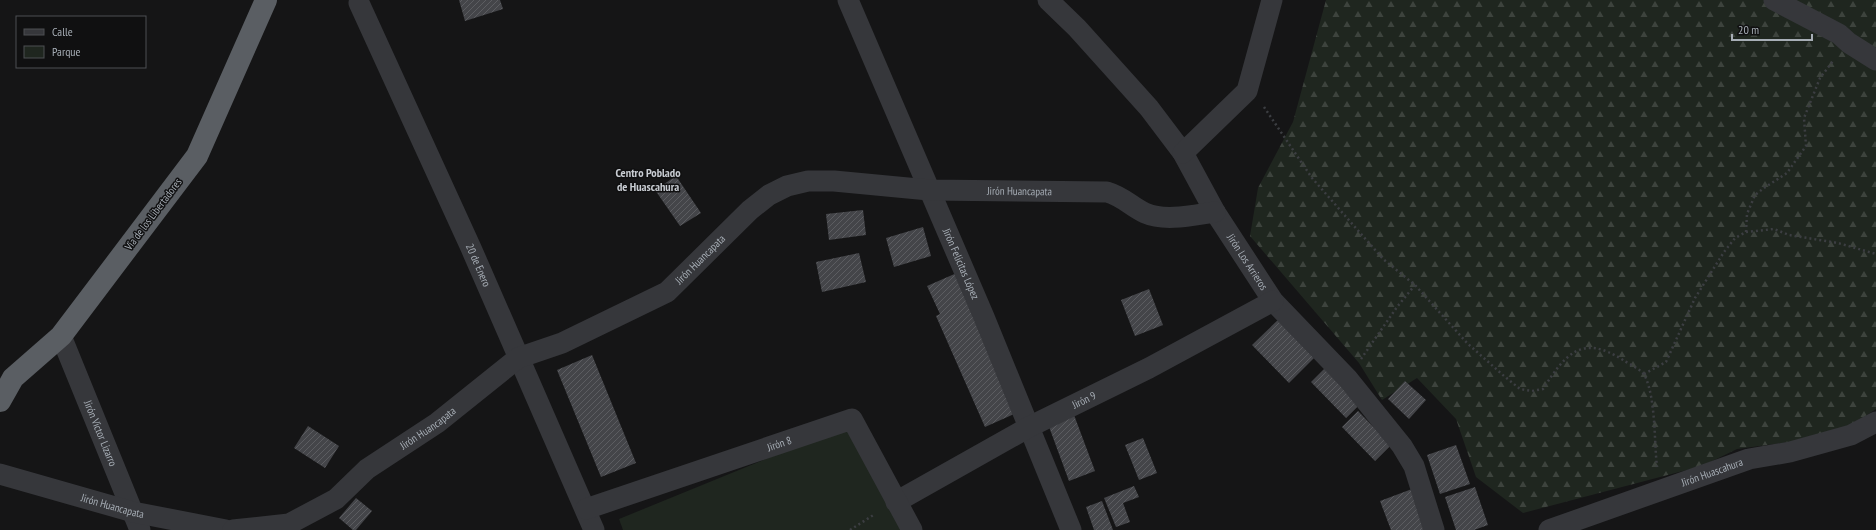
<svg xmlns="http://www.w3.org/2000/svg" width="1876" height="530" font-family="'PT Sans Narrow',sans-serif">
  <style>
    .green { fill: #1f261f }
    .forest { fill: url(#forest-firs) }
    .building { fill: url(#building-hatch) }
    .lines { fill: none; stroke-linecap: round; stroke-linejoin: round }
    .path { stroke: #3c3e42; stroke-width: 2.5; stroke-dasharray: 2 3; stroke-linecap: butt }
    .minor { stroke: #36373b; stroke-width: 21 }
    .trunk { stroke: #5a5e63; stroke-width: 22 }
    .labels { text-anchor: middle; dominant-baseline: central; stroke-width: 3; stroke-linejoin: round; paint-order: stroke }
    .street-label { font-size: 11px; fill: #a7aeb6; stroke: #101011 }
    .neighbourhood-label { font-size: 12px; font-weight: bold; fill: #c8ccd2; stroke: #101011 }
  </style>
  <defs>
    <pattern id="forest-firs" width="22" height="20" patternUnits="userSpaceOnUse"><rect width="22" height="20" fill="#1f261f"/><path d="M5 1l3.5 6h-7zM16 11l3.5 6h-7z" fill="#3d433d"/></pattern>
    <pattern id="building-hatch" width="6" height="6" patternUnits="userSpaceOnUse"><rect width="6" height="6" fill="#444549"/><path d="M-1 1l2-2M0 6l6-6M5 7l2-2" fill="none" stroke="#5c5d61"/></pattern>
  </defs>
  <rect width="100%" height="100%" fill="#151516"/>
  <polygon class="green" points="851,424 906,530 623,530 619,519"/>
  <polygon class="forest" points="1326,0 1876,0 1876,409 1836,436 1737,449 1702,466 1523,513 1476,477 1456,419 1417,378 1382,400 1359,363 1250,236 1258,188 1293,122"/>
  <g class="building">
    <polygon points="459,0 500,0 503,9 465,21"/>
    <polygon points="676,176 701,213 680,226 655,190"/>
    <polygon points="863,210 866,235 829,240 826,214"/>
    <polygon points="923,227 931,256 894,267 886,238"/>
    <polygon points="859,253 866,282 822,292 816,262"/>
    <polygon points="959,272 1021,411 985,427 936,316 940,314 927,286"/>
    <polygon points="1149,289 1163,325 1135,336 1121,300"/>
    <polygon points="1281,317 1318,354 1289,383 1252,345"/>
    <polygon points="592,355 636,463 601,477 557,370"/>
    <polygon points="1326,367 1361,403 1346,418 1311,382"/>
    <polygon points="1405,381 1426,400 1409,419 1388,399"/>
    <polygon points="1358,411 1391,445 1375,461 1342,427"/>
    <polygon points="1074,415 1095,471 1069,481 1048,424"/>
    <polygon points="308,426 339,446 325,468 294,448"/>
    <polygon points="1143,438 1157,473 1139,480 1125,445"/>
    <polygon points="1456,445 1470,484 1440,494 1427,455"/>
    <polygon points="1134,486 1139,497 1123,503 1130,522 1116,527 1104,498"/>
    <polygon points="1475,487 1488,525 1474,530 1456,530 1445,497"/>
    <polygon points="1412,489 1426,530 1391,530 1380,501"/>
    <polygon points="356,498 372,511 356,530 353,530 339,518"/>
    <polygon points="1102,501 1113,530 1094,530 1086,507"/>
  </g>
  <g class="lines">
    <g class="path">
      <path d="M1264 107 1312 178 1383 259 1415 285 1467 343 1504 376 1520 389 1532 391 1543 389C1565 355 1581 333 1623 360 1629 364 1642 370 1645 376 1656 400 1654 441 1657 467"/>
      <polyline points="1746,232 1747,214 1755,195 1764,188 1787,173 1806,146 1804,118 1820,78 1833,61"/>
      <polyline points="1361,359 1397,307 1415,285"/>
      <polyline points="1644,374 1666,362 1695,298 1724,252 1735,238 1746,232 1774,229 1789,235 1838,243 1876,254"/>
      <polyline points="850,530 875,514"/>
    </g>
    <g class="minor">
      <path id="s1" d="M848 0 984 317 1071 530"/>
      <path id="s2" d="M1048 0 1077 28 1149 108 1183 153 1215 212 1273 301 1348 379 1402 446 1414 466 1434 530"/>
      <polyline points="1774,0 1839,34 1849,43 1876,60"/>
      <path id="s3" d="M359 3 471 248 594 530"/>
      <polyline points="1183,153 1247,91 1272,0"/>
      <path id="s4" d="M61 336 140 530"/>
      <path id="s5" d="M0 474 133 512 226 530"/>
      <path id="s6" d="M896 502 1029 427 1149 368 1273 301"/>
      <path id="s7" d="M586 509 852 419 912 530"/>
      <path id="s8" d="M233 530 289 524 336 499 367 469 437 423 518 358 562 343 667 292 750 210 769 195 787 186 808 181H834L929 190 1107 192C1124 197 1130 206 1145 213 1165 222 1194 215 1215 212"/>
      <path id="s9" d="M1549 530 1749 459 1790 452 1851 435 1876 422"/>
    </g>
    <polyline class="trunk" points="0,401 13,378 61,336 197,156 266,0"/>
  </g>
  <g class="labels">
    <g class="street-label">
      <text stroke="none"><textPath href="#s8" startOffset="898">Jirón Huancapata</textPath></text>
      <text transform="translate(153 214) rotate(-53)">Vía de los Libertadores</text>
      <text stroke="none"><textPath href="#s8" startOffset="550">Jirón Huancapata</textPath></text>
      <text stroke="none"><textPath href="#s2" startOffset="331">Jirón Los Arrieros</textPath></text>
      <text stroke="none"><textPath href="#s1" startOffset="287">Jirón Felicitas López</textPath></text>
      <text stroke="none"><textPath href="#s3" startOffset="288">20 de Enero</textPath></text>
      <text stroke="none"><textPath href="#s6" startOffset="214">Jirón 9</textPath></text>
      <text stroke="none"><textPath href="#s8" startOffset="226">Jirón Huancapata</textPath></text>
      <text stroke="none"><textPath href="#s4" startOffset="105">Jirón Víctor Lizarro</textPath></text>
      <text stroke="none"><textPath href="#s7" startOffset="204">Jirón 8</textPath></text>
      <text stroke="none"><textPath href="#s9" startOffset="173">Jirón Huascahura</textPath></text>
      <text stroke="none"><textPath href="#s5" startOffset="117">Jirón Huancapata</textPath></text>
    </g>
    <g class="neighbourhood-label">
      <text x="648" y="172">Centro Poblado<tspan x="648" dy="14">de Huascahura</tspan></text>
    </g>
  </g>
  <rect x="16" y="16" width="130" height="52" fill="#101011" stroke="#4c4f53"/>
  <rect x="24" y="29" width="20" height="6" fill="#36373b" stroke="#4c4f53"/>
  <text x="52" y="36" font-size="12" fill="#a7aeb6">Calle</text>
  <rect x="24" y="46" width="20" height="12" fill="#1f261f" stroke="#4c4f53"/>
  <text x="52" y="56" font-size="12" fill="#a7aeb6">Parque</text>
  <path d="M1732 34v6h80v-6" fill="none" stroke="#a7aeb6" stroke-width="2"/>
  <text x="1738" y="34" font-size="12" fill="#a7aeb6" stroke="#101011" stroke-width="3" paint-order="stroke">20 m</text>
</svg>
